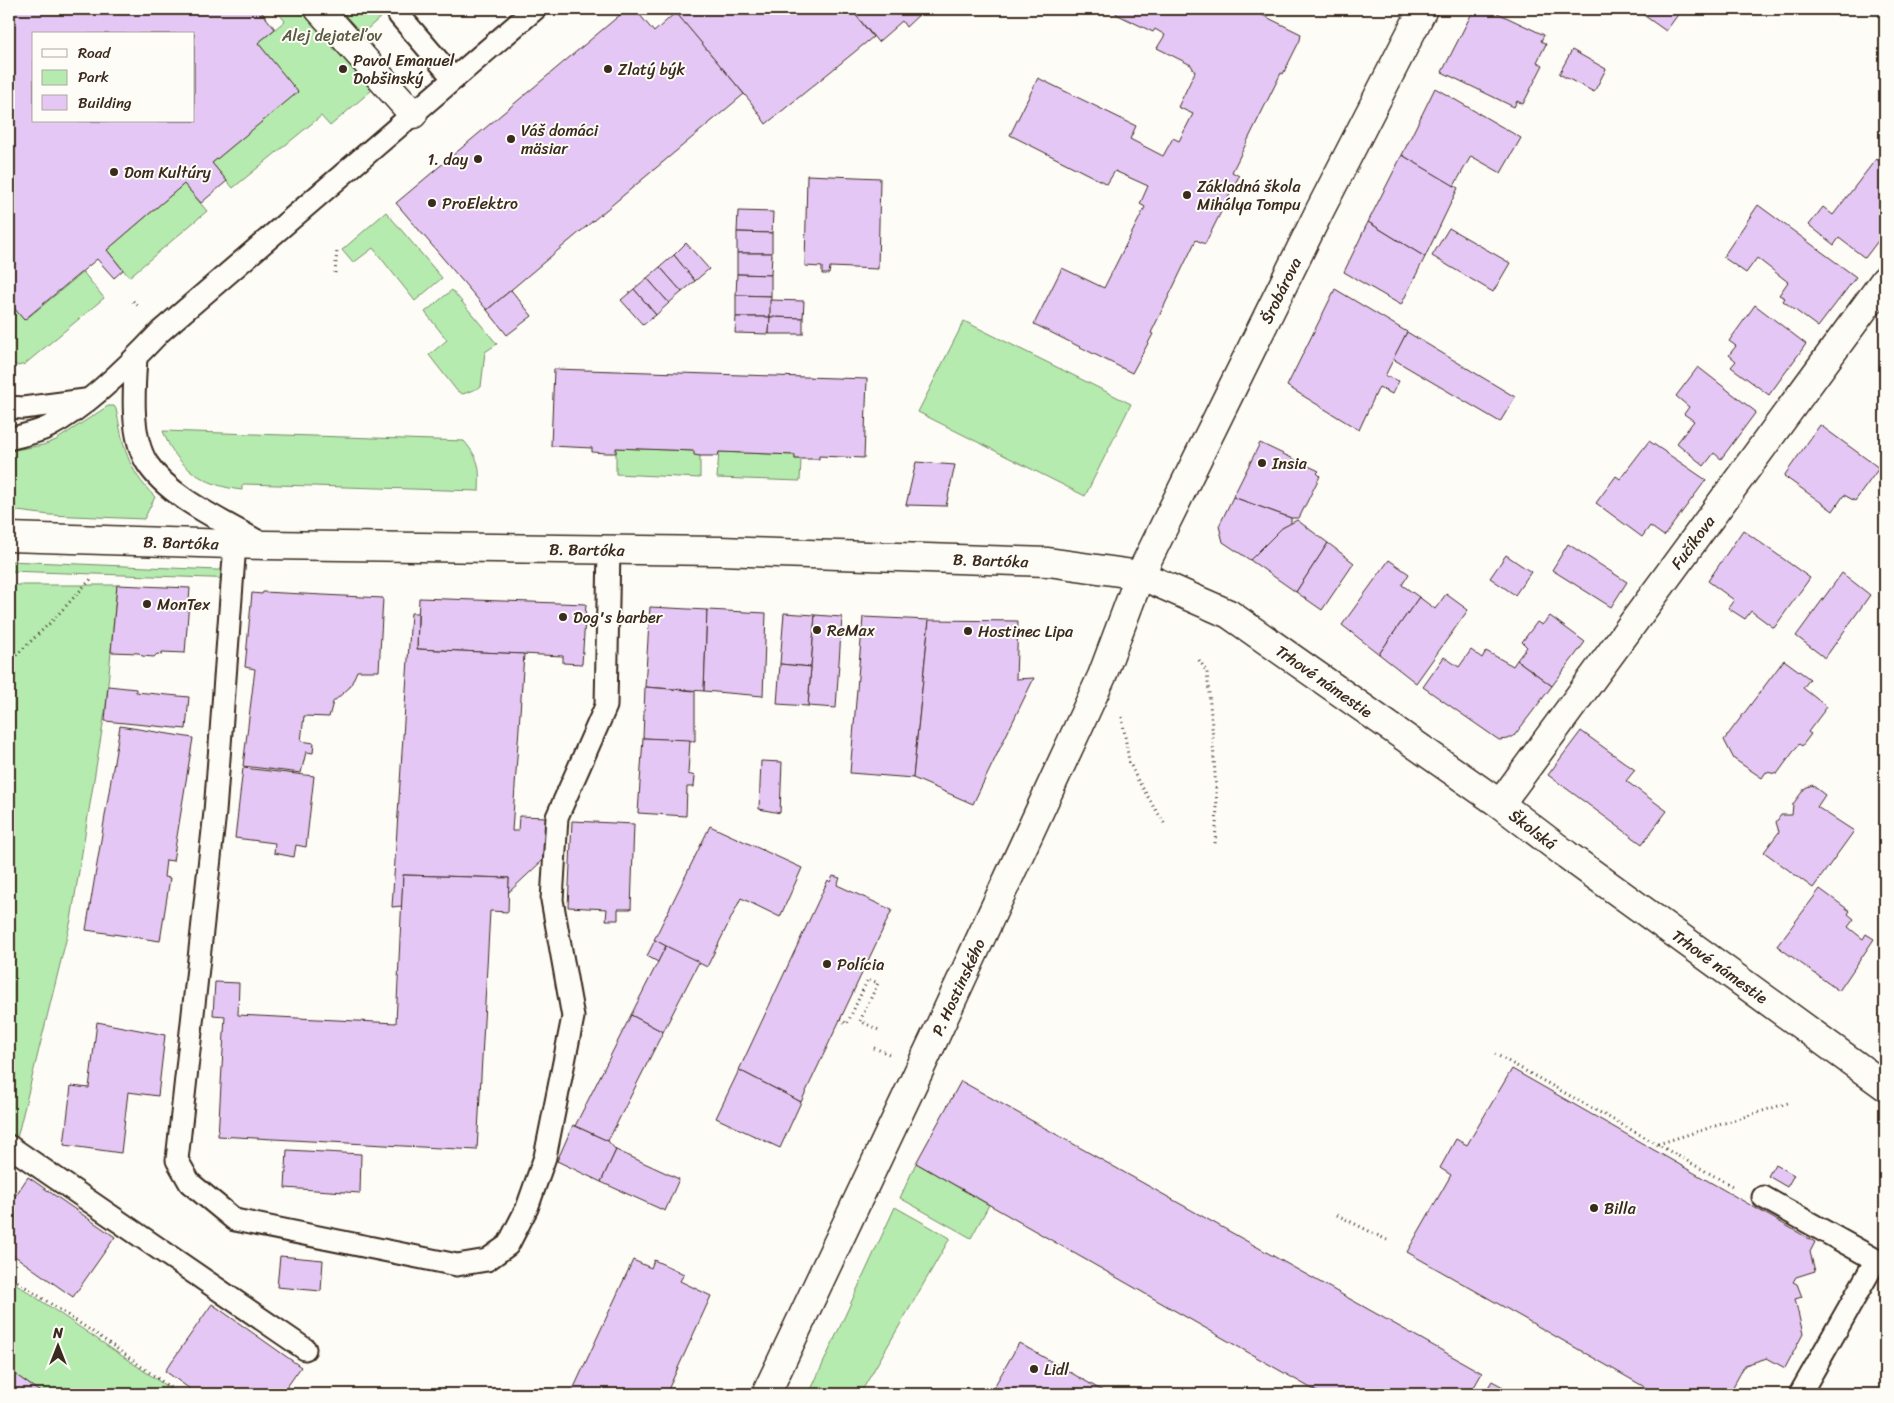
<svg xmlns="http://www.w3.org/2000/svg" width="1894" height="1403" font-family="Sriracha,sans-serif">
  <style>
    .green { fill: #b5ebae; stroke: #788a66 }
    .building { fill: #e5c7f5; stroke: #3b2a1e; fill-rule: evenodd }
    .lines { fill: none; stroke-linecap: round; stroke-linejoin: round }
    .service-casing { stroke: #3b2a1e; stroke-width: 25 }
    .pedestrian-casing { stroke: #3b2a1e; stroke-width: 31 }
    .minor-casing { stroke: #3b2a1e; stroke-width: 31 }
    .tertiary-casing { stroke: #3b2a1e; stroke-width: 31 }
    .secondary-casing { stroke: #3b2a1e; stroke-width: 31 }
    .path { stroke: #3b2a1e; stroke-width: 3; stroke-dasharray: 1 4; stroke-linecap: butt }
    .service { stroke: #fdfcf7; stroke-width: 21 }
    .pedestrian { stroke: #fdfcf7; stroke-width: 28 }
    .minor { stroke: #fdfcf7; stroke-width: 28 }
    .tertiary { stroke: #fdfcf7; stroke-width: 28 }
    .secondary { stroke: #fdfcf7; stroke-width: 28 }
    .poi-dot { fill: #3b2a1e; stroke: #fdfcf7; stroke-width: 2 }
    .labels { text-anchor: middle; dominant-baseline: central; stroke-width: 4; stroke-linejoin: round; paint-order: stroke }
    .park-label { font-size: 16px; fill: #5a5a42; stroke: #fdfcf7 }
    .poi-label { font-size: 16px; fill: #3b2a1e; stroke: #fdfcf7; text-anchor: start }
    .street-label { font-size: 16px; fill: #3b2a1e; stroke: #fdfcf7 }
  </style>
  <rect width="100%" height="100%" fill="#fdfcf7"/>
  <filter id="ink" filterUnits="userSpaceOnUse"><feTurbulence type="fractalNoise" baseFrequency=".02" numOctaves="2"/><feDisplacementMap in="SourceGraphic" scale="10" xChannelSelector="R" yChannelSelector="G"/><feConvolveMatrix kernelMatrix="1 2 1 2 8 2 1 2 1" color-interpolation-filters="sRGB"/></filter>
  <g filter="url(#ink)">
    <g class="green">
      <polygon points="275,9 390,9 357,38 373,89 330,126 321,116 233,188 212,163 297,92 258,43 285,21"/>
      <polygon points="184,184 207,211 129,277 107,250"/>
      <polygon points="386,212 442,278 415,301 373,248 353,263 342,250"/>
      <polygon points="83,272 104,298 25,364 18,366 9,361 9,302 25,320"/>
      <polygon points="452,290 497,344 485,352 481,387 463,394 457,391 429,355 447,340 425,312"/>
      <polygon points="964,321 1131,404 1085,496 918,412"/>
      <path d="M108 406H114L116 409C124 447 126 468 155 497L144 519 50 515 9 510V451L43 445 56 440Z"/>
      <path d="M163 431 464 441C480 460 480 467 479 491L244 484 242 485V490C204 486 176 467 163 431Z"/>
      <polygon points="616,448 694,451 700,456 700,478 616,474"/>
      <polygon points="719,452 795,455 795,459 801,459 800,481 717,478"/>
      <polygon points="9,561 240,571 239,579 9,571"/>
      <polygon points="9,585 117,585 106,706 71,920 17,1138 9,1132"/>
      <polygon points="916,1163 989,1205 971,1238 900,1198"/>
      <polygon points="895,1207 950,1238 860,1394 809,1394"/>
      <polygon points="9,1279 178,1394 43,1394 9,1370"/>
    </g>
    <g class="building">
      <path d="M9 9H259L275 29 258 43 298 92 212 163 227 181 201 203 184 184 107 250 123 270 114 278 97 259 24 320 9 302ZM34 34H194V121H34Z"/>
      <polygon points="627,9 635,9 654,32 676,12 744,94 487,310 396,203"/>
      <polygon points="673,9 851,9 873,37 766,124 750,101"/>
      <polygon points="851,9 923,9 924,10 906,27 902,21 878,42"/>
      <polygon points="1118,9 1250,9 1301,34 1300,40 1283,74 1281,73 1232,172 1239,176 1205,244 1196,240 1151,333 1153,334 1132,373 1034,324 1062,268 1104,288 1145,207 1140,204 1148,186 1115,171 1107,184 1010,135 1038,78 1136,126 1130,139 1163,156 1173,138 1179,141 1193,114 1178,107 1195,72 1191,65 1157,48 1165,35 1155,29 1153,32 1116,14"/>
      <polygon points="1474,9 1489,9 1544,35 1541,41 1546,44 1537,62 1543,65 1523,104 1517,101 1514,107 1442,72"/>
      <polygon points="1635,9 1682,9 1666,31"/>
      <polygon points="1572,50 1606,69 1594,92 1559,74"/>
      <polygon points="1435,88 1521,138 1501,173 1471,156 1454,186 1402,155"/>
      <polygon points="1402,155 1458,188 1425,257 1368,222"/>
      <polygon points="1876,159 1885,165 1885,237 1884,239 1881,237 1865,258 1839,238 1834,245 1809,225 1823,207 1833,215"/>
      <polygon points="807,175 880,178 878,269 830,267 829,274 822,274 822,267 805,266"/>
      <polygon points="1758,205 1856,277 1818,327 1783,301 1785,298 1779,295 1788,282 1757,258 1746,273 1723,257"/>
      <polygon points="738,211 773,212 772,233 737,232"/>
      <polygon points="1368,222 1425,257 1401,305 1344,272"/>
      <polygon points="1449,228 1510,263 1493,292 1432,256"/>
      <polygon points="737,232 772,233 772,253 737,253"/>
      <polygon points="686,243 709,269 695,281 674,255"/>
      <polygon points="737,253 772,253 771,275 737,274"/>
      <polygon points="674,255 695,281 682,292 660,267"/>
      <polygon points="660,267 682,292 669,303 647,278"/>
      <polygon points="737,274 771,275 771,296 736,295"/>
      <polygon points="647,278 669,303 656,315 634,289"/>
      <polygon points="634,289 656,315 643,325 621,300"/>
      <polygon points="1335,289 1407,332 1385,376 1399,381 1392,394 1379,387 1359,430 1287,386"/>
      <polygon points="511,290 532,316 507,335 487,310"/>
      <polygon points="736,295 771,296 770,317 736,317"/>
      <polygon points="770,300 804,301 803,318 770,317"/>
      <polygon points="1755,305 1806,344 1769,395 1731,367 1736,361 1729,355 1736,346 1729,341"/>
      <polygon points="736,317 770,317 769,334 735,333"/>
      <polygon points="770,317 803,318 803,334 769,334"/>
      <polygon points="1407,332 1515,397 1500,422 1393,359"/>
      <polygon points="1698,367 1756,412 1721,459 1714,453 1704,466 1677,443 1694,421 1684,414 1689,407 1676,396"/>
      <polygon points="554,369 867,379 864,458 819,456 819,459 795,459 795,455 719,452 718,456 700,456 694,455 694,451 616,448 616,453 606,453 592,452 592,448 551,446"/>
      <polygon points="1820,425 1879,468 1855,501 1844,495 1833,511 1784,476"/>
      <polygon points="1649,441 1706,480 1664,536 1650,526 1642,537 1596,503 1616,476 1620,479"/>
      <polygon points="1260,443 1319,471 1317,473 1320,476 1299,518 1291,518 1233,497"/>
      <polygon points="916,462 955,465 946,506 906,505"/>
      <polygon points="1233,497 1291,518 1291,524 1282,528 1250,560 1223,542 1219,526"/>
      <polygon points="1297,520 1328,543 1296,592 1250,560 1282,528"/>
      <polygon points="1743,530 1810,578 1774,628 1751,611 1745,619 1728,608 1734,600 1708,581"/>
      <polygon points="1328,543 1354,563 1322,610 1296,592"/>
      <polygon points="1568,544 1627,582 1611,607 1552,570"/>
      <polygon points="1506,555 1531,572 1515,595 1490,578"/>
      <polygon points="1389,560 1409,574 1402,585 1419,597 1379,654 1342,625"/>
      <polygon points="1842,573 1870,595 1825,658 1796,636"/>
      <polygon points="117,585 190,588 185,653 162,652 162,655 157,654 154,657 142,656 139,653 111,652"/>
      <polygon points="263,592 383,598 379,671 357,671 350,687 333,702 329,717 304,716 301,741 314,743 313,753 306,752 301,773 243,766 255,669 245,667 252,593 262,594"/>
      <polygon points="1446,594 1468,610 1416,683 1379,654 1419,597 1435,609"/>
      <polygon points="419,598 586,604 582,664 563,663 563,656 417,649"/>
      <polygon points="650,607 707,610 704,691 645,687"/>
      <polygon points="707,610 766,613 763,696 704,691"/>
      <polygon points="411,613 418,613 417,649 524,654 512,831 518,831 519,816 547,817 544,859 508,893 509,878 403,875 402,906 392,907"/>
      <polygon points="784,613 815,615 811,667 780,664"/>
      <polygon points="815,615 842,617 836,708 808,706"/>
      <polygon points="1550,616 1585,642 1552,686 1517,660 1527,647 1522,642 1537,622 1542,625"/>
      <polygon points="863,617 929,620 913,778 850,773"/>
      <polygon points="929,620 1018,621 1016,679 1034,678 973,804 913,778"/>
      <polygon points="1471,650 1482,658 1486,651 1513,666 1517,660 1552,686 1514,736 1508,739 1499,740 1423,687 1444,657 1459,667"/>
      <polygon points="1784,660 1810,679 1803,688 1827,707 1808,732 1811,734 1802,746 1799,744 1777,774 1766,772 1762,778 1734,759 1724,740"/>
      <polygon points="780,664 811,667 808,706 777,704"/>
      <polygon points="108,686 136,689 136,692 189,697 186,729 105,721"/>
      <polygon points="645,687 695,691 695,741 643,738"/>
      <polygon points="120,726 193,738 173,861 166,860 164,877 170,878 160,941 86,930"/>
      <polygon points="1581,731 1635,770 1626,781 1667,811 1642,844 1548,775"/>
      <polygon points="643,738 690,740 688,774 695,776 694,787 687,787 686,816 638,813"/>
      <polygon points="761,761 782,762 780,813 759,809"/>
      <polygon points="243,768 314,776 306,847 296,845 294,857 274,853 275,843 235,838"/>
      <polygon points="1812,785 1825,795 1817,807 1854,831 1813,888 1764,852 1779,832 1776,822 1781,815 1792,815 1793,804 1805,788"/>
      <polygon points="572,821 634,824 631,909 618,909 618,920 606,920 607,909 568,907"/>
      <polygon points="710,826 802,868 780,917 741,898 707,967 654,940"/>
      <polygon points="403,875 509,878 508,912 490,911 477,1150 218,1136 225,1016 213,1015 215,982 239,983 238,1015 396,1023"/>
      <polygon points="833,876 840,878 837,885 892,910 801,1102 739,1070 828,880 830,882"/>
      <polygon points="1820,889 1850,911 1848,914 1854,919 1848,927 1863,939 1866,934 1874,939 1839,991 1777,946"/>
      <polygon points="655,940 666,946 658,962 647,956"/>
      <polygon points="666,946 699,962 663,1032 631,1015"/>
      <polygon points="631,1015 663,1032 608,1141 575,1126"/>
      <polygon points="97,1022 165,1035 158,1096 128,1092 121,1153 64,1145 71,1086 89,1088"/>
      <polygon points="1512,1069 1815,1242 1810,1252 1815,1271 1796,1277 1793,1282 1797,1284 1802,1297 1795,1299 1803,1334 1785,1368 1767,1358 1745,1365 1729,1394 1657,1394 1407,1252 1451,1175 1440,1168 1456,1139 1467,1145"/>
      <polygon points="739,1070 801,1102 780,1148 716,1118"/>
      <polygon points="961,1081 1482,1373 1470,1394 1321,1394 916,1163"/>
      <polygon points="573,1125 608,1141 616,1150 601,1182 557,1161"/>
      <polygon points="287,1150 361,1154 360,1193 285,1188"/>
      <polygon points="616,1150 679,1179 665,1211 601,1182"/>
      <polygon points="1775,1164 1794,1175 1787,1187 1768,1176"/>
      <polygon points="28,1177 115,1237 73,1297 9,1252 9,1205"/>
      <polygon points="280,1256 323,1260 321,1291 277,1287"/>
      <polygon points="633,1260 651,1268 654,1260 684,1274 680,1281 711,1296 666,1394 571,1394"/>
      <polygon points="212,1304 301,1367 282,1394 197,1394 165,1371"/>
      <polygon points="1019,1343 1108,1394 990,1394"/>
      <polygon points="9,1370 43,1394 9,1394"/>
      <polygon points="1492,1381 1503,1387 1515,1394 1484,1394"/>
    </g>
    <g class="lines">
      <g class="service-casing">
        <g id="service">
          <polyline points="399,15 454,79"/>
          <path d="M136 358C134 388 130 436 147 463 170 499 228 523 264 545"/>
          <polyline points="9,407 23,408 85,400"/>
          <path d="M9 439C22 435 38 433 50 426 88 406 131 363 161 331L535 9"/>
          <polyline points="235,544 215,812 177,1160 190,1183 235,1220 457,1265 487,1260 508,1245 527,1208 545,1157 573,1017 552,900 557,817 606,706 609,548"/>
          <polyline points="9,1146 305,1349"/>
          <polyline points="1763,1197 1876,1260 1800,1394"/>
        </g>
      </g>
      <g class="pedestrian-casing">
        <polyline id="pedestrian" points="319,9 413,114"/>
      </g>
      <g class="minor-casing">
        <g id="minor">
          <path id="s1" d="M1500 804 1885 280"/>
        </g>
      </g>
      <g class="tertiary-casing">
        <g id="tertiary">
          <path id="s2" d="M766 1394 933 1041 1102 676 1140 575 1319 212 1423 9"/>
        </g>
      </g>
      <g class="secondary-casing">
        <g id="secondary">
          <path id="s3" d="M9 537 265 545 720 551 1048 562 1140 575 1229 614 1500 804 1567 855 1885 1086"/>
        </g>
      </g>
      <g class="path">
        <polyline points="335,273 337,250"/>
        <polyline points="133,301 140,308"/>
        <polyline points="1199,660 1207,672 1212,726 1217,807 1215,845"/>
        <polyline points="9,662 52,621 91,579"/>
        <polyline points="1122,717 1129,761 1137,779 1166,826"/>
        <polyline points="840,1019 847,1024 868,979 878,983 860,1021 881,1031"/>
        <polyline points="874,1048 889,1054"/>
        <polyline points="1495,1054 1734,1187"/>
        <polyline points="1658,1144 1788,1103"/>
        <polyline points="1337,1215 1387,1240"/>
        <polyline points="9,1276 102,1338 179,1394"/>
      </g>
      <use href="#service" class="service"/>
      <use href="#pedestrian" class="pedestrian"/>
      <use href="#minor" class="minor"/>
      <use href="#tertiary" class="tertiary"/>
      <use href="#secondary" class="secondary"/>
    </g>
  </g>
  <g class="poi-dot">
    <circle cx="343" cy="69" r="5"/>
    <circle cx="608" cy="69" r="5"/>
    <circle cx="511" cy="139" r="5"/>
    <circle cx="478" cy="159" r="5"/>
    <circle cx="114" cy="172" r="5"/>
    <circle cx="1187" cy="195" r="5"/>
    <circle cx="432" cy="203" r="5"/>
    <circle cx="1262" cy="463" r="5"/>
    <circle cx="147" cy="604" r="5"/>
    <circle cx="563" cy="617" r="5"/>
    <circle cx="817" cy="630" r="5"/>
    <circle cx="968" cy="631" r="5"/>
    <circle cx="827" cy="964" r="5"/>
    <circle cx="1594" cy="1208" r="5"/>
    <circle cx="1034" cy="1369" r="5"/>
  </g>
  <g class="labels">
    <g class="park-label">
      <text x="332" y="35">Alej dejateľov</text>
    </g>
    <g class="poi-label">
      <text x="353" y="60">Pavol Emanuel<tspan x="353" dy="18">Dobšinský</tspan></text>
      <text x="618" y="69">Zlatý býk</text>
      <text x="521" y="130">Váš domáci<tspan x="521" dy="18">mäsiar</tspan></text>
      <text x="468" y="159" text-anchor="end">1. day</text>
      <text x="124" y="172">Dom Kultúry</text>
      <text x="1197" y="186">Základná škola<tspan x="1197" dy="18">Mihálya Tompu</tspan></text>
      <text x="442" y="203">ProElektro</text>
      <text x="1272" y="463">Insia</text>
      <text x="157" y="604">MonTex</text>
      <text x="573" y="617">Dog's barber</text>
      <text x="827" y="630">ReMax</text>
      <text x="978" y="631">Hostinec Lipa</text>
      <text x="837" y="964">Polícia</text>
      <text x="1604" y="1208">Billa</text>
      <text x="1044" y="1369">Lidl</text>
    </g>
    <g class="street-label">
      <text stroke="none"><textPath href="#s2" startOffset="1218">Šrobárova</textPath></text>
      <text stroke="none"><textPath href="#s3" startOffset="172">B. Bartóka</textPath></text>
      <text stroke="none"><textPath href="#s1" startOffset="325">Fučíkova</textPath></text>
      <text stroke="none"><textPath href="#s3" startOffset="578">B. Bartóka</textPath></text>
      <text stroke="none"><textPath href="#s3" startOffset="982">B. Bartóka</textPath></text>
      <text stroke="none"><textPath href="#s3" startOffset="1346">Trhové námestie</textPath></text>
      <text stroke="none"><textPath href="#s3" startOffset="1602">Školská</textPath></text>
      <text stroke="none"><textPath href="#s3" startOffset="1834">Trhové námestie</textPath></text>
      <text stroke="none"><textPath href="#s2" startOffset="450">P. Hostinského</textPath></text>
    </g>
  </g>
  <rect width="1894" height="1403" fill="none" stroke="#fdfcf7" stroke-width="30"/>
  <rect x="15" y="15" width="1864" height="1373" fill="none" stroke="#3b2a1e" stroke-width="2" filter="url(#ink)"/>
  <rect x="32" y="32" width="162" height="90" fill="#fdfcf7" stroke="#afa8a0"/>
  <rect x="42" y="49" width="25" height="8" fill="#fdfcf7" stroke="#afa8a0"/>
  <text x="78" y="58" font-size="15" fill="#3b2a1e">Road</text>
  <rect x="42" y="70" width="25" height="15" fill="#b5ebae" stroke="#afa8a0"/>
  <text x="78" y="82" font-size="15" fill="#3b2a1e">Park</text>
  <rect x="42" y="95" width="25" height="15" fill="#e5c7f5" stroke="#afa8a0"/>
  <text x="78" y="108" font-size="15" fill="#3b2a1e">Building</text>
  <g transform="translate(58 1346)" stroke="#fdfcf7" stroke-width="4" paint-order="stroke">
  <path d="M0-4L9 19L0 12L-9 19Z" fill="#3b2a1e"/>
  <text y="-8" font-size="14" font-weight="bold" text-anchor="middle" fill="#3b2a1e">N</text>
  </g>
</svg>
